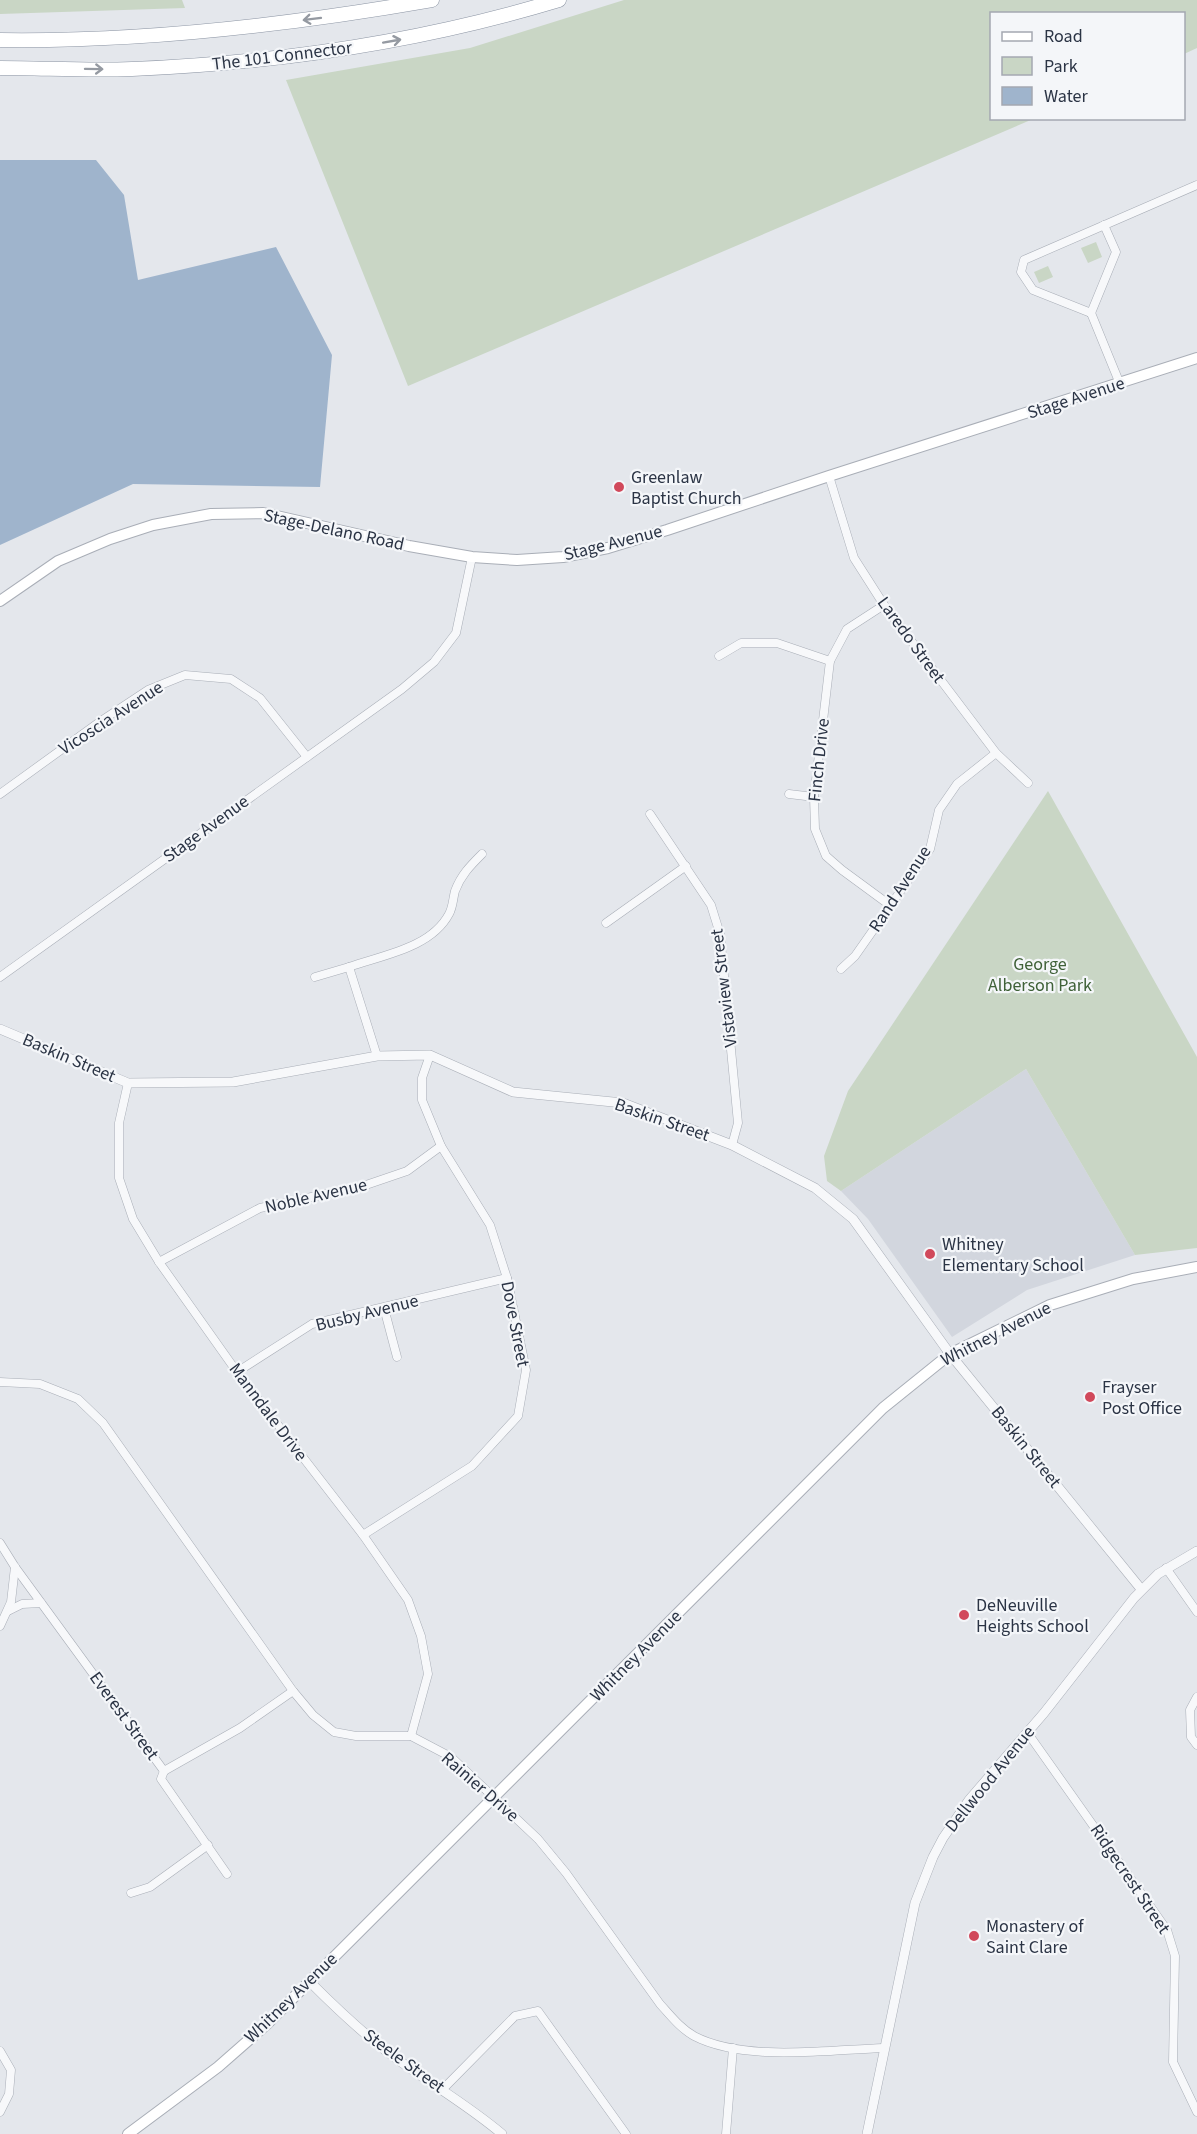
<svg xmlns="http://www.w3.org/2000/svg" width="1197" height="2134" font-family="'Source Sans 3',sans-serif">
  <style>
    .built { fill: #d2d6de }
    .green { fill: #c9d6c5 }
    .water { fill: #9fb4cc }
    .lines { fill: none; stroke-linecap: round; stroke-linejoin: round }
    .minor-casing { stroke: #a9aeb7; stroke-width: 9 }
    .tertiary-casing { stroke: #a9aeb7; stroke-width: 10 }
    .secondary-casing { stroke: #a9aeb7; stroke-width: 12 }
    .motorway-casing { stroke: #8b94a3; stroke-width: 15 }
    .minor { stroke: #f7f8fa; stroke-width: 8 }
    .tertiary { stroke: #f7f8fa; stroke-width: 9 }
    .secondary { stroke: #fff; stroke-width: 10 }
    .motorway { stroke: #fff; stroke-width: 14 }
    .oneway { stroke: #959aa2 }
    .poi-dot { fill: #d1495b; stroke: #f4f6f9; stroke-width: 2 }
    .labels { text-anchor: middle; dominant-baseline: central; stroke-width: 4.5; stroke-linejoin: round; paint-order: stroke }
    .street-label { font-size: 18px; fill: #2b3445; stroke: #f4f6f9 }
    .poi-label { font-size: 18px; fill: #2b3445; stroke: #f4f6f9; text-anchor: start }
    .park-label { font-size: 18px; fill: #3f6138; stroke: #f4f6f9 }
  </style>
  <rect width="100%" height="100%" fill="#e4e7ec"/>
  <polygon class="built" points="1026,1069 1135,1255 1027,1290 952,1337 868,1219 841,1191"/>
  <g class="green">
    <polygon points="0,0 182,0 185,8 0,14"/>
    <polygon points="624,0 1197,0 1197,48 1184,54 1184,14 992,14 992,118 1033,119 408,386 286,80 470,48"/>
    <polygon points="1096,242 1102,257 1088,263 1081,248"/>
    <polygon points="1048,266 1053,277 1039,283 1034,272"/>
    <polygon points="1048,791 1197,1057 1197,1248 1135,1255 1026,1069 841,1191 827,1181 824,1156 848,1091"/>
  </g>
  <polygon class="water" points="0,160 96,160 124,195 138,280 276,247 332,355 320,487 133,484 0,545"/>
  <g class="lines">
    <g class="minor-casing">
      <g id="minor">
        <polyline points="1091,313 1033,290 1021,272 1024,260 1197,185"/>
        <polyline points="1091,313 1116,252 1104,225"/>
        <polyline points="1091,313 1120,384"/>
        <polyline points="829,476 854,558 884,605 996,753 1028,783"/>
        <polyline points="884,605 847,629 830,661 814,797 815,829 826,856 842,870 891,906"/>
        <polyline points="719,656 741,643 777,643 830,661"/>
        <polyline points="0,794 101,721 148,690 185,675 231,679 260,698 307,757"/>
        <polyline points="789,794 814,797"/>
        <polyline points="650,814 711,905 720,934 738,1123 732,1145"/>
        <polyline points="606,923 686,866"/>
        <polyline points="841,969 855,956 930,849 939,810 957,784 996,753"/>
        <polyline points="0,977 402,689 434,662 456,633 472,557"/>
        <polyline points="315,977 349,967"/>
        <path d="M377 1056 349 967C383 955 431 948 449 914 453 907 453 898 455 891 461 875 470 866 482 854"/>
        <polyline points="128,1083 119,1123 119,1178 133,1219 159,1262 237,1372 363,1535 408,1600 421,1636 428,1674 411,1736"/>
        <polyline points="159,1262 260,1208 363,1186 407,1171 441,1146"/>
        <polyline points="384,1308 397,1357"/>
        <polyline points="237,1372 312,1324 507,1278"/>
        <path d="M0 1382 40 1384 78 1399 103 1423 293 1691 313 1715 334 1732 356 1736H411L451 1757 538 1839 566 1873 660 2004C671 2016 680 2028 694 2036 744 2062 828 2050 883 2048"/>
        <polyline points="363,1535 472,1466 518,1416 526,1370 507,1278 490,1225 441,1146 422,1100 422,1078 430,1055"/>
        <polyline points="0,1543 15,1567 164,1771"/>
        <polyline points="1166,1568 1197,1612"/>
        <polyline points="8,1611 22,1604 41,1603"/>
        <polyline points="0,1626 11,1602 15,1567"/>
        <polyline points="1197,1697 1190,1710 1191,1737 1197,1745"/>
        <polyline points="1027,1732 1167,1930 1175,1956 1173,2062 1197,2112"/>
        <polyline points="164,1771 240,1728 293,1691"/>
        <polyline points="164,1771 161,1779 227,1874"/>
        <polyline points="131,1893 150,1887 208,1845"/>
        <polyline points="0,2051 11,2070 9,2094 0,2112"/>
        <polyline points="443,2089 515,2016 538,2011 626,2134"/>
        <polyline points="726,2134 733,2048"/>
      </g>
    </g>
    <g class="tertiary-casing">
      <g id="tertiary">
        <polyline points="0,1029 128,1083 233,1082 377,1056 430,1055 513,1092 623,1103 732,1145 815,1188 853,1219 950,1354 1141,1589"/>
        <path d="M310 1982C336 2008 363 2034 393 2056 429 2083 468 2105 502 2134"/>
        <polyline points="867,2134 915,1903 933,1857 943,1838 969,1800 1044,1713 1134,1598 1158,1574 1197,1551"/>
      </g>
    </g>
    <g class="secondary-casing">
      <g id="secondary">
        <polyline points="0,601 58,561 110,539 153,525 211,514 263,513 409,546 472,557 517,560 563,557 608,548 667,530 829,476 1197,358"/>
        <polyline points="128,2134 218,2067 267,2024 883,1408 950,1354 1050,1305 1133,1279 1197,1267"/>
      </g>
    </g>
    <g class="motorway-casing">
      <g id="motorway">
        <path d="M0 40C145 42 289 25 432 0"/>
        <path d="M0 68C44 68 88 71 132 69 277 63 420 42 559 0"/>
      </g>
    </g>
    <use href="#minor" class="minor"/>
    <use href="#tertiary" class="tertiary"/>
    <use href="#secondary" class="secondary"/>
    <use href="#motorway" class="motorway"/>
  </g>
  <defs><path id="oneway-shaft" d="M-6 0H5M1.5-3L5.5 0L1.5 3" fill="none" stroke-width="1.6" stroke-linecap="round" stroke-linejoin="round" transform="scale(1.5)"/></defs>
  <g class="oneway">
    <use href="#oneway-shaft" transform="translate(312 19) rotate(173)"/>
    <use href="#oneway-shaft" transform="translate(392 41) rotate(-10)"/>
    <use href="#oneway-shaft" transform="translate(94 69) rotate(1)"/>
  </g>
  <g class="poi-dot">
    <circle cx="619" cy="487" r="6"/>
    <circle cx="930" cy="1254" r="6"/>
    <circle cx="1090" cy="1397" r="6"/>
    <circle cx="964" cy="1615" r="6"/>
    <circle cx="974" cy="1936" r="6"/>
  </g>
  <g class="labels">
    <g class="street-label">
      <text transform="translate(282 56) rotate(-7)">The 101 Connector</text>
      <text transform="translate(1076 398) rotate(-18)">Stage Avenue</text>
      <text transform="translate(334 530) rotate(12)">Stage-Delano Road</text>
      <text transform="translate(613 543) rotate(-14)">Stage Avenue</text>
      <text transform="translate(911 640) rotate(54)">Laredo Street</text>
      <text transform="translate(111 718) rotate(-33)">Vicoscia Avenue</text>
      <text transform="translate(819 760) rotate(-84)">Finch Drive</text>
      <text transform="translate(206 829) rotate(-36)">Stage Avenue</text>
      <text transform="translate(900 889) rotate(-57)">Rand Avenue</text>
      <text transform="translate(724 988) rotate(-97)">Vistaview Street</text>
      <text transform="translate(69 1058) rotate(23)">Baskin Street</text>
      <text transform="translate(662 1120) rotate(19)">Baskin Street</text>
      <text transform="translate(316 1196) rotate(-13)">Noble Avenue</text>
      <text transform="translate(367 1313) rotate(-14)">Busby Avenue</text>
      <text transform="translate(515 1324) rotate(79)">Dove Street</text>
      <text transform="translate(996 1334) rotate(-27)">Whitney Avenue</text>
      <text transform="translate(268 1412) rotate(53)">Manndale Drive</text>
      <text transform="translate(1026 1447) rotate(51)">Baskin Street</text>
      <text transform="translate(636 1656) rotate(-45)">Whitney Avenue</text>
      <text transform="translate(124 1716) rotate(54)">Everest Street</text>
      <text transform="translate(990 1779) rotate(-51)">Dellwood Avenue</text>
      <text transform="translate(480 1787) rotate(41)">Rainier Drive</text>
      <text transform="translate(1130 1879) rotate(56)">Ridgecrest Street</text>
      <text transform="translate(291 1998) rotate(-44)">Whitney Avenue</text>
      <text transform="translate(404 2061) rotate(36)">Steele Street</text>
    </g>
    <g class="poi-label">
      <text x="631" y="477">Greenlaw<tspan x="631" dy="21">Baptist Church</tspan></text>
      <text x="942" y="1244">Whitney<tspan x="942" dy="21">Elementary School</tspan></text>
      <text x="1102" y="1387">Frayser<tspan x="1102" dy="21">Post Office</tspan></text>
      <text x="976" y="1605">DeNeuville<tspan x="976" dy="21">Heights School</tspan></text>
      <text x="986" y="1926">Monastery of<tspan x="986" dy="21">Saint Clare</tspan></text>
    </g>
    <g class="park-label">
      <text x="1040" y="964">George<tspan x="1040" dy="21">Alberson Park</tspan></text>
    </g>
  </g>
  <rect x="990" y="12" width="195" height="108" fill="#f4f6f9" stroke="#a4a8b1" stroke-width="1.5"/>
  <rect x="1002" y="32" width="30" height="9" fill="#ffffff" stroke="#a4a8b1" stroke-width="1.5"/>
  <text x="1044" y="42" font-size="18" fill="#2b3445">Road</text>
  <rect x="1002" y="57" width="30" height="18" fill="#c9d6c5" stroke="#a4a8b1" stroke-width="1.5"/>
  <text x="1044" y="72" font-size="18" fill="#2b3445">Park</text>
  <rect x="1002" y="87" width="30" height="18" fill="#9fb4cc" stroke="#a4a8b1" stroke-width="1.5"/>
  <text x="1044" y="102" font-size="18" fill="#2b3445">Water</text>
</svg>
